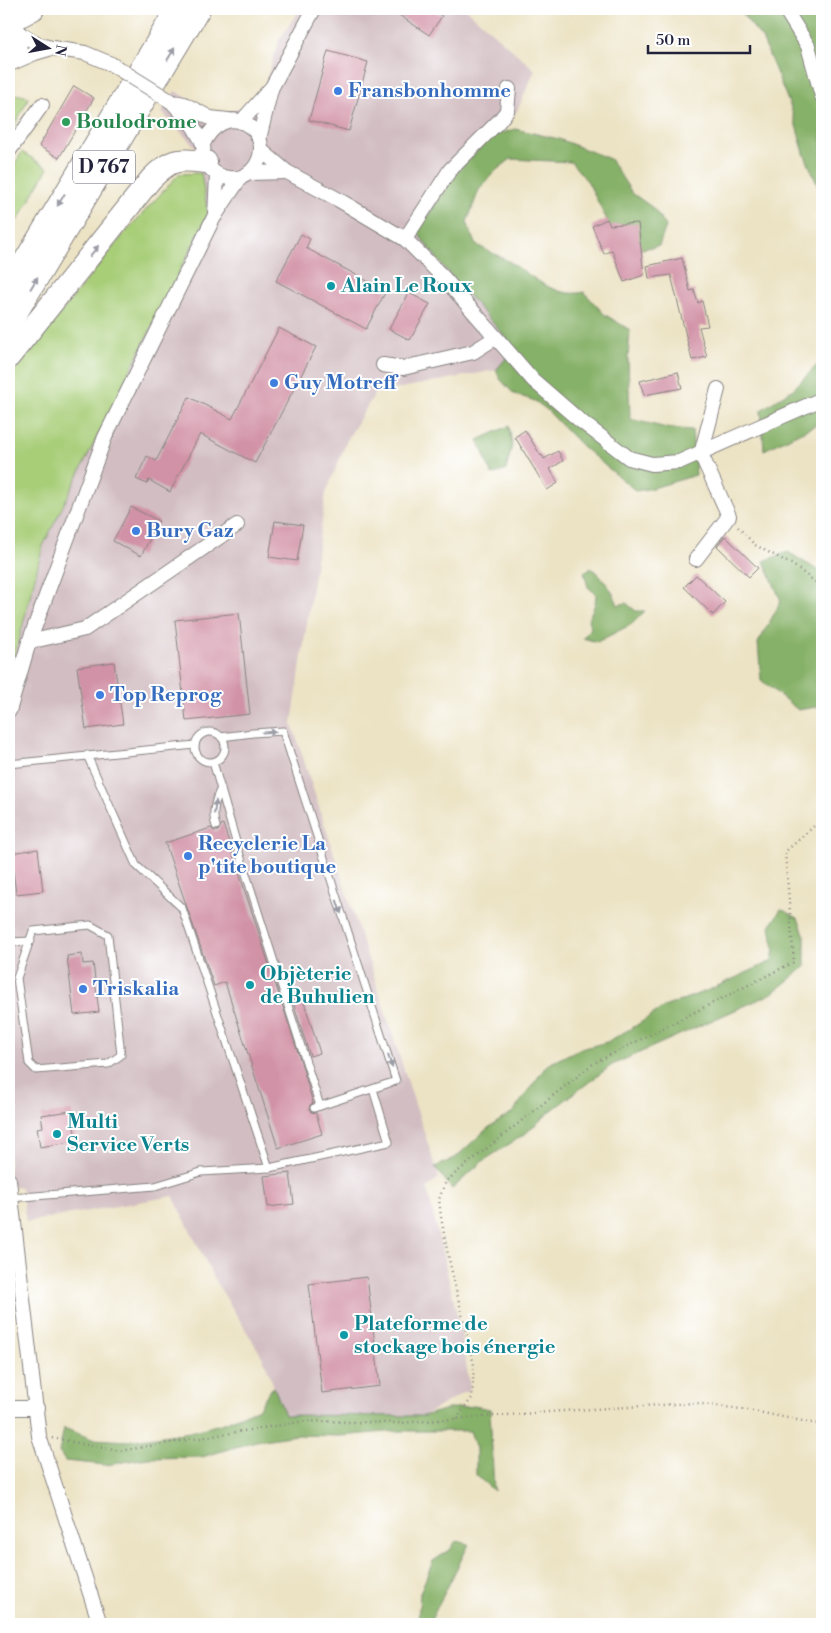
<svg xmlns="http://www.w3.org/2000/svg" width="831" height="1633" font-family="'Libre Bodoni',serif">
  <style>
    .industrial { fill: #d2bec2 }
    .green { fill: #a8ce78; stroke: #65785a }
    .forest { fill: #86b168; stroke: #546a52 }
    .building { fill: #d191a6 }
    .lines { fill: none; stroke-linecap: round; stroke-linejoin: round }
    .service-casing { stroke: #878280; stroke-width: 9 }
    .minor-casing { stroke: #878280; stroke-width: 16 }
    .trunk-casing { stroke: #878280; stroke-width: 24 }
    .path { stroke: #878280; stroke-width: 2.5; stroke-dasharray: 1 4; stroke-linecap: butt }
    .service { stroke: #fff; stroke-width: 7 }
    .minor { stroke: #fff; stroke-width: 14 }
    .trunk { stroke: #fff; stroke-width: 22 }
    .minor-bridge-casing { stroke: #878280; stroke-width: 16; stroke-linecap: butt }
    .minor-bridge { stroke: #fff; stroke-width: 14 }
    .oneway { fill: #9c9ca7 }
    .shop-dot { fill: #3f7fe0; stroke: #fff; stroke-width: 2 }
    .leisure-dot { fill: #2e9e5b; stroke: #fff; stroke-width: 2 }
    .culture-dot { fill: #0f9aa8; stroke: #fff; stroke-width: 2 }
    .labels { text-anchor: middle; dominant-baseline: central; stroke-width: 4; stroke-linejoin: round; paint-order: stroke }
    .shield { fill: #fff; stroke: #646476; stroke-width: 1 }
    .shield-label { font-size: 19px; font-weight: bold; fill: #22223b }
    .shop-label { font-size: 20px; font-weight: bold; fill: #366cbe; stroke: #fff; text-anchor: start }
    .leisure-label { font-size: 20px; font-weight: bold; fill: #27864d; stroke: #fff; text-anchor: start }
    .culture-label { font-size: 20px; font-weight: bold; fill: #0d838f; stroke: #fff; text-anchor: start }
  </style>
  <rect width="100%" height="100%" fill="#fff"/>
  <filter id="ink" filterUnits="userSpaceOnUse"><feTurbulence type="fractalNoise" baseFrequency=".02" numOctaves="2"/><feDisplacementMap in="SourceGraphic" scale="10" xChannelSelector="R" yChannelSelector="G"/><feConvolveMatrix kernelMatrix="1 2 1 2 8 2 1 2 1" color-interpolation-filters="sRGB"/></filter>
  <filter id="wash" filterUnits="userSpaceOnUse"><feTurbulence type="fractalNoise" baseFrequency=".0096" numOctaves="4" result="noise"/><feDisplacementMap in="SourceGraphic" scale="20" xChannelSelector="R" yChannelSelector="G"/><feGaussianBlur stdDeviation="1.12" result="paint"/><feColorMatrix in="noise" values="0 0 0 0 0 0 0 0 0 0 0 0 0 0 0 0 0 1.4 0 .05"/><feComposite in="paint" operator="in"/></filter>
  <g filter="url(#wash)">
    <rect width="100%" height="100%" fill="#ece3c4"/>
    <polygon class="industrial" points="300,9 466,9 535,70 517,111 456,173 417,232 445,269 515,348 496,370 375,393 347,440 326,493 292,724 439,1178 427,1188 461,1331 470,1389 423,1416 285,1415 263,1358 215,1280 173,1196 26,1222 21,1187 9,1185 9,679 43,546 208,214 197,149 162,112 175,91 212,112 226,113 241,108 253,99 265,83 279,40"/>
    <g class="green">
      <polygon points="15,94 29,97 9,137 9,95"/>
      <polygon points="22,152 48,168 18,220 9,214 9,174"/>
      <polygon points="201,173 208,214 43,546 9,679 9,378 123,235 179,174"/>
    </g>
    <g class="forest">
      <polygon points="738,9 818,9 822,23 822,196 804,153 791,108 762,38"/>
      <path d="M515 129 559 139 610 159 632 193 653 208 666 226 659 246 623 252 588 182 571 162 511 159 494 172 479 190 467 222 475 244C486 250 499 256 510 262 532 276 556 299 584 292L604 314 630 330 628 358 630 419 667 428 692 430 696 475 653 488 636 491 584 448 546 409 535 401 514 394 500 379 496 370 515 348 445 269 417 232 456 173 492 136Z"/>
      <polygon points="822,360 822,422 764,450 761,410 793,389"/>
      <polygon points="509,426 512,445 506,470 492,475 478,440"/>
      <polygon points="788,552 822,573 822,706 798,710 761,680 758,643 781,601 764,561"/>
      <path d="M591 568C603 577 613 591 618 605L626 603 636 611H645L632 624 597 642 583 638 591 628 588 620 595 604 596 594 588 587 584 572Z"/>
      <polygon points="781,909 798,918 805,936 805,967 771,994 612,1065 552,1110 525,1134 483,1161 452,1189 435,1167 455,1158 488,1128 513,1112 547,1065 577,1050 607,1042 637,1025 664,1007 711,989 772,961 774,949 770,926"/>
      <polygon points="274,1387 285,1415 423,1416 447,1409 474,1406 490,1409 494,1491 476,1475 476,1449 470,1431 397,1431 340,1436 297,1435 256,1441 202,1457 147,1458 106,1465 65,1461 59,1452 64,1428 92,1439 128,1441 190,1432 224,1423 259,1408 269,1391"/>
      <polygon points="456,1541 469,1544 429,1624 418,1624 420,1593 433,1561 450,1550"/>
    </g>
    <g id="blocks">
      <g class="building">
        <polygon points="390,9 431,9 442,16 429,35"/>
        <polygon points="328,51 368,62 349,131 309,120"/>
        <polygon points="74,86 94,98 59,158 39,146"/>
        <polygon points="607,219 610,225 638,223 644,275 624,282 612,250 604,254 592,226"/>
        <polygon points="301,234 310,239 306,248 386,291 366,329 276,281"/>
        <polygon points="682,258 690,291 694,290 698,303 702,301 708,326 699,327 707,357 692,360 671,275 649,278 647,266"/>
        <polygon points="409,293 430,304 410,340 389,329"/>
        <polygon points="279,328 316,347 255,463 200,434 170,492 149,480 147,484 136,479 147,456 156,461 189,397 232,419"/>
        <polygon points="678,372 682,388 644,395 640,381"/>
        <polygon points="525,430 541,456 542,455 544,459 558,451 563,461 550,469 558,483 547,490 515,437"/>
        <polygon points="131,507 159,521 141,556 113,541"/>
        <polygon points="275,521 303,525 297,561 269,557"/>
        <polygon points="725,536 758,568 749,577 717,546"/>
        <polygon points="696,575 725,602 713,615 684,587"/>
        <polygon points="239,613 250,714 186,721 175,620"/>
        <polygon points="114,662 123,724 86,729 77,667"/>
        <polygon points="223,824 300,1059 313,1103 310,1105 309,1109 311,1112 316,1113 322,1134 278,1148 225,982 214,986 165,843 211,828 214,831 218,831 221,825"/>
        <polygon points="38,849 43,891 16,894 11,853"/>
        <polygon points="82,954 83,964 93,963 99,1012 74,1015 67,956"/>
        <polygon points="303,999 320,1053 310,1056 293,1002"/>
        <polygon points="72,1111 76,1141 40,1147 37,1128 43,1127 41,1115"/>
        <polygon points="290,1173 294,1204 268,1207 264,1176"/>
        <polygon points="367,1277 380,1386 322,1393 309,1284"/>
      </g>
    </g>
  </g>
  <g filter="url(#ink)">
    <use href="#blocks" fill-opacity="0" stroke="#878280" stroke-width="1"/>
    <g class="lines">
      <g class="service-casing">
        <g id="service">
          <circle cx="210" cy="747" r="15"/>
          <polyline points="221,737 253,733 283,731 396,1081 314,1108"/>
          <polyline points="87,755 136,865 182,908 269,1168"/>
          <polyline points="213,762 239,852 320,1106"/>
          <polyline points="9,764 195,745"/>
          <path d="M216 826C211 813 215 800 221 788"/>
          <polygon points="90,925 108,935 121,1055 108,1064 36,1070 29,1063 17,978 33,931"/>
          <polyline points="9,942 31,941"/>
          <polyline points="11,1198 155,1186 201,1172 269,1168 389,1142 373,1089"/>
        </g>
      </g>
      <g class="minor-casing">
        <g id="minor">
          <polyline points="785,9 808,46 822,96"/>
          <polyline points="19,33 40,45 52,48 85,53 111,64"/>
          <polyline points="12,63 35,53 52,48"/>
          <path d="M9 64C21 55 23 41 16 27"/>
          <path d="M172 102C180 111 189 119 195 129 197 134 203 140 203 146 204 148 203 151 203 153 205 166 216 177 229 178 258 182 273 142 249 126 230 112 211 126 203 144"/>
          <polyline points="173,102 184,104 210,118 228,120"/>
          <polyline points="241,122 272,87 314,9"/>
          <polyline points="259,139 271,89"/>
          <polyline points="261,150 287,172 339,200 405,239 444,278 533,380 578,419 629,458 652,464 679,462 822,399"/>
          <polyline points="9,151 42,105"/>
          <polyline points="249,173 287,172"/>
          <polyline points="215,216 217,175"/>
          <polyline points="405,239 450,170 499,121 507,111 509,89"/>
          <polyline points="383,365 403,368 473,352 495,338"/>
          <polyline points="696,559 729,516 701,454 718,389"/>
          <polyline points="29,642 85,629 237,525"/>
          <polyline points="9,711 29,642 105,437 214,217 240,178"/>
          <polyline points="9,1180 39,1436 100,1624"/>
          <polyline points="9,1408 37,1408"/>
        </g>
      </g>
      <g class="trunk-casing">
        <g id="trunk">
          <polyline points="9,19 22,15 33,9"/>
          <polyline points="9,287 177,9"/>
          <polyline points="9,325 199,9"/>
          <path d="M9 357 151 179C172 158 177 159 206 162"/>
        </g>
      </g>
      <g class="path">
        <polyline points="738,527 755,545 793,565 822,587"/>
        <polyline points="456,1419 472,1398 474,1365 448,1255 441,1217 439,1199 446,1181 594,1063 794,962 785,852 822,819"/>
        <polyline points="52,1438 119,1451 306,1421 399,1423 576,1410 695,1403 748,1410 822,1425"/>
      </g>
      <use href="#service" class="service"/>
      <use href="#minor" class="minor"/>
      <use href="#trunk" class="trunk"/>
      <g class="minor-bridge-casing">
        <polyline id="minor-bridge" points="111,64 172,102"/>
      </g>
      <use href="#minor-bridge" class="minor-bridge"/>
    </g>
    <defs><path id="oneway-solid" d="M-6-.8H1V-3.2L6.5 0L1 3.2V.8H-6Z" transform="scale(1.25)"/></defs>
    <g class="oneway">
      <use href="#oneway-solid" transform="translate(171 54) rotate(-59)"/>
      <use href="#oneway-solid" transform="translate(61 200) rotate(121)"/>
      <use href="#oneway-solid" transform="translate(94 251) rotate(-51)"/>
      <use href="#oneway-solid" transform="translate(34 283) rotate(-59)"/>
      <use href="#oneway-solid" transform="translate(269 732) rotate(-3)"/>
      <use href="#oneway-solid" transform="translate(215 807) rotate(-83)"/>
      <use href="#oneway-solid" transform="translate(339 907) rotate(72)"/>
      <use href="#oneway-solid" transform="translate(390 1061) rotate(72)"/>
    </g>
  </g>
  <g class="shop-dot">
    <circle cx="338" cy="91" r="5"/>
    <circle cx="274" cy="383" r="5"/>
    <circle cx="136" cy="531" r="5"/>
    <circle cx="100" cy="695" r="5"/>
    <circle cx="188" cy="856" r="5"/>
    <circle cx="83" cy="989" r="5"/>
  </g>
  <circle class="leisure-dot" cx="66" cy="122" r="5"/>
  <g class="culture-dot">
    <circle cx="331" cy="286" r="5"/>
    <circle cx="250" cy="985" r="5"/>
    <circle cx="57" cy="1134" r="5"/>
    <circle cx="344" cy="1335" r="5"/>
  </g>
  <g class="labels">
    <rect class="shield" x="73" y="150.5" width="62" height="33" rx="4"/>
    <g class="shield-label">
      <text x="104" y="167">D 767</text>
    </g>
    <g class="shop-label">
      <text x="348" y="91">Fransbonhomme</text>
      <text x="284" y="383">Guy Motreff</text>
      <text x="146" y="531">Bury Gaz</text>
      <text x="110" y="695">Top Reprog</text>
      <text x="198" y="844">Recyclerie La<tspan x="198" dy="23">p'tite boutique</tspan></text>
      <text x="93" y="989">Triskalia</text>
    </g>
    <g class="leisure-label">
      <text x="76" y="122">Boulodrome</text>
    </g>
    <g class="culture-label">
      <text x="341" y="286">Alain Le Roux</text>
      <text x="260" y="974">Objèterie<tspan x="260" dy="23">de Buhulien</tspan></text>
      <text x="67" y="1122">Multi<tspan x="67" dy="23">Service Verts</tspan></text>
      <text x="354" y="1324">Plateforme de<tspan x="354" dy="23">stockage bois énergie</tspan></text>
    </g>
  </g>
  <rect width="831" height="1633" fill="none" stroke="#fff" stroke-width="30"/>
  <g transform="translate(48 48) rotate(101)" stroke="#ffffff" stroke-width="4" paint-order="stroke">
  <path d="M0-4L9 19L0 12L-9 19Z" fill="#22223b"/>
  <text y="-8" font-size="14" font-weight="bold" text-anchor="middle" fill="#22223b">N</text>
  </g>
  <path d="M648 45v8h102v-8" fill="none" stroke="#22223b" stroke-width="2.5"/>
  <text x="656" y="45" font-size="15" fill="#22223b" stroke="#ffffff" stroke-width="4" paint-order="stroke">50 m</text>
</svg>
